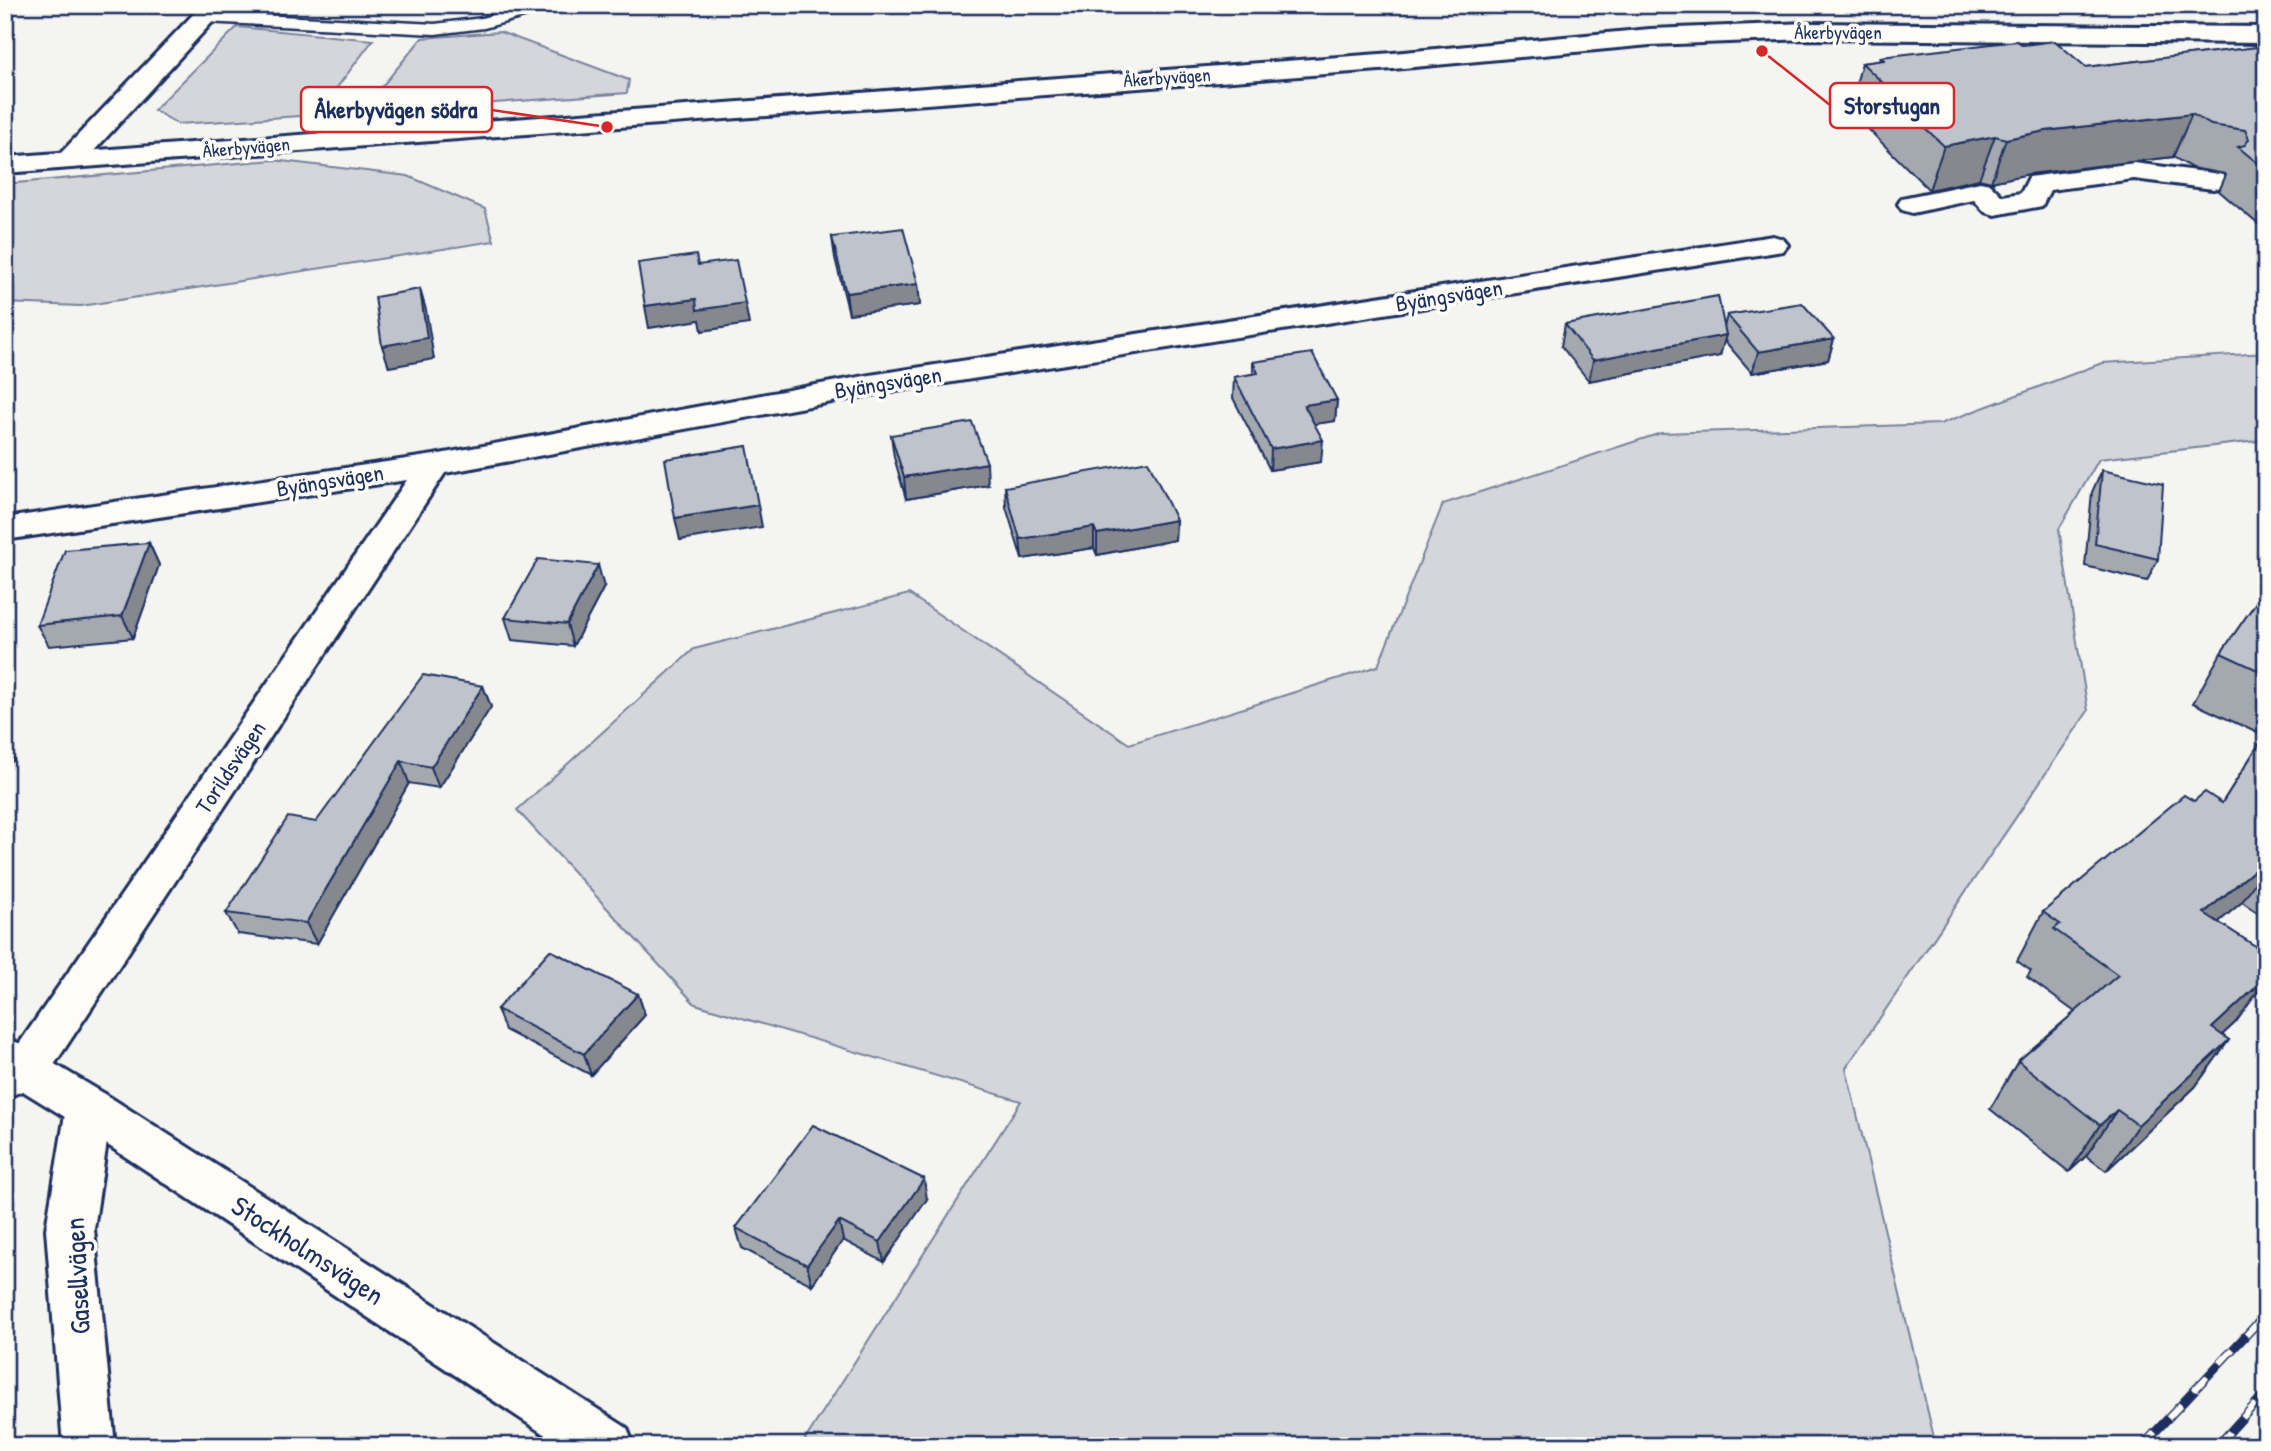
<svg xmlns="http://www.w3.org/2000/svg" width="2271" height="1451" font-family="'Patrick Hand',sans-serif">
  <style>
    .green { fill: #d4d6db; stroke: #78829c; stroke-width: 2 }
    .lines { fill: none; stroke-linecap: round; stroke-linejoin: round }
    .service-casing { stroke: #1b2f5e; stroke-width: 5 }
    .minor-casing { stroke: #1b2f5e; stroke-width: 6 }
    .tertiary-casing { stroke: #1b2f5e; stroke-width: 6 }
    .secondary-casing { stroke: #1b2f5e; stroke-width: 6 }
    .service { fill: #fdfcf7; fill-rule: evenodd }
    .minor { fill: #fdfcf7; fill-rule: evenodd }
    .tertiary { fill: #fdfcf7; fill-rule: evenodd }
    .secondary { fill: #fdfcf7; fill-rule: evenodd }
    .rail-casing { stroke: #1b2f5e; stroke-width: 9 }
    .rail { stroke: #fdfcf7; stroke-width: 6; stroke-dasharray: 19; stroke-linecap: butt }
    .wall { fill: #a4a8af; stroke: #1b2f5e; stroke-width: 2 }
    .shaded-wall { fill: #86888f; stroke: #1b2f5e; stroke-width: 2 }
    .building { fill: #bfc3cc; stroke: #1b2f5e; stroke-width: 2 }
    .labels { text-anchor: middle; dominant-baseline: central; stroke-width: 7; stroke-linejoin: round; paint-order: stroke }
    .far-street-label { font-size: 19px; fill: #1b2f5e; stroke: #fdfcf7 }
    .street-label { font-size: 23px; fill: #1b2f5e; stroke: #fdfcf7 }
    .near-street-label { font-size: 28px; fill: #1b2f5e; stroke: #fdfcf7 }
    .leader { fill: none; stroke: #d62828; stroke-width: 2.5 }
    .callout-dot { fill: #d62828; stroke: #fdfcf7; stroke-width: 2.5 }
    .callout { fill: #fdfcf7; stroke: #d62828; stroke-width: 2.5 }
    .callout-label { font-size: 24px; text-anchor: middle; font-weight: bold; fill: #1b2f5e }
  </style>
  <rect width="100%" height="100%" fill="#f4f4f1"/>
  <filter id="ink" filterUnits="userSpaceOnUse"><feTurbulence type="fractalNoise" baseFrequency=".0143" numOctaves="2"/><feDisplacementMap in="SourceGraphic" scale="14" xChannelSelector="R" yChannelSelector="G"/><feConvolveMatrix kernelMatrix="1 2 1 2 8 2 1 2 1" color-interpolation-filters="sRGB"/></filter>
  <g filter="url(#ink)">
    <g class="green">
      <polygon points="237,27 373,40 316,115 178,124 154,110"/>
      <polygon points="500,32 629,80 627,93 360,113 422,38"/>
      <polygon points="273,160 408,176 485,209 494,241 81,306 5,303 5,184"/>
      <polygon points="2266,353 2266,440 2099,459 2059,529 2088,711 1846,1068 1936,1446 801,1446 1021,1101 695,1004 517,810 694,649 909,594 1129,744 1378,666 1443,504 1661,433 1940,424 2102,363"/>
    </g>
    <g class="lines">
      <g class="service-casing">
        <polygon id="service" points="526,5 555,5 552,9 484,28 435,34 205,22 196,17 205,12 435,24 482,18"/>
      </g>
      <g class="minor-casing">
        <g id="minor">
          <polygon points="202,5 228,5 80,166 70,168 60,166 56,160 60,154"/>
          <polygon points="2134,163 2213,173 2223,175 2227,181 2223,187 2213,189 2134,179 2050,190 2042,206 1995,215 1985,212 1974,200 1912,213 1902,210 1898,204 1902,198 1980,182 1990,184 2002,196 2021,193 2029,177"/>
          <polygon points="1773,236 1783,239 1788,245 1783,251 870,395 445,473 42,1083 5,1098 5,1059 10,1057 407,480 5,540 5,518 434,455 870,375"/>
          <polygon points="89,1088 105,1094 112,1108 94,1229 115,1446 63,1446 46,1229 66,1108 73,1094"/>
        </g>
      </g>
      <g class="tertiary-casing">
        <polygon id="tertiary" points="1806,23 2266,27 2266,43 1806,39 1650,45 1393,69 5,173 5,157 1393,53 1650,29"/>
      </g>
      <g class="secondary-casing">
        <polygon id="secondary" points="5,1038 21,1044 105,1094 627,1428 634,1446 562,1446 73,1122 5,1080"/>
      </g>
      <use href="#service" class="service"/>
      <use href="#minor" class="minor"/>
      <use href="#tertiary" class="tertiary"/>
      <use href="#secondary" class="secondary"/>
      <g class="rail-casing">
        <g id="rail">
          <polyline points="2142,1446 2266,1314"/>
          <polyline points="2217,1446 2266,1392"/>
        </g>
      </g>
      <use href="#rail" class="rail"/>
    </g>
    <g class="wall">
      <polygon points="2023,45 2086,67 2266,46 2266,231 2219,191 2226,175 2225,174 2192,168 2173,157 2029,174 1991,182 1979,179 1929,190 1866,127 1867,122 1850,105 1862,63 1880,61 1881,57"/>
      <polygon points="832,237 918,284 920,305 849,314 835,258"/>
      <polygon points="1727,315 1834,339 1828,360 1752,373 1724,340 1720,356 1589,381 1561,346 1565,324 1724,327"/>
      <polygon points="1253,362 1337,400 1335,421 1314,424 1321,462 1270,470 1233,398 1234,377 1253,374"/>
      <polygon points="891,435 988,485 906,499 894,457"/>
      <polygon points="2102,470 2158,559 2147,581 2085,566 2092,492"/>
      <polygon points="1005,487 1176,520 1175,540 1097,555 1094,548 1022,559 1006,507"/>
      <polygon points="149,543 159,565 133,638 49,646 37,625"/>
      <polygon points="604,587 573,646 512,640 505,618"/>
      <polygon points="2266,588 2266,912 2262,916 2242,902 2218,922 2266,953 2259,962 2236,1022 2222,1035 2229,1040 2195,1087 2106,1171 2086,1156 2069,1172 1990,1109 2018,1061 2075,1012 2027,977 2031,971 2017,961 2043,912 2194,801 2222,803 2264,736 2193,703 2221,653"/>
      <polygon points="483,686 491,707 439,788 409,783 317,944 238,934 226,913 316,822"/>
      <polygon points="638,994 645,1015 591,1075 505,1030 497,1009"/>
      <polygon points="927,1199 884,1262 843,1240 812,1285 742,1248 736,1228"/>
    </g>
    <g class="shaded-wall">
      <polygon points="2192,114 2173,157 2029,174 1991,182 2006,139 2045,131"/>
      <polygon points="1995,136 1979,179 1929,190 1944,146"/>
      <polygon points="918,284 920,305 849,314 846,293"/>
      <polygon points="420,289 426,310 434,359 389,367 382,346"/>
      <polygon points="696,299 745,303 749,324 702,331 700,320 649,328 645,306"/>
      <polygon points="1726,335 1720,356 1589,381 1593,360"/>
      <polygon points="1834,339 1828,360 1752,373 1758,352"/>
      <polygon points="1337,400 1335,421 1302,426 1304,405"/>
      <polygon points="1323,440 1321,462 1270,470 1271,449"/>
      <polygon points="987,463 988,485 906,499 904,477"/>
      <polygon points="758,505 762,527 680,540 675,518"/>
      <polygon points="1176,520 1175,540 1097,555 1097,534"/>
      <polygon points="1094,527 1094,548 1022,559 1020,539"/>
      <polygon points="149,543 159,565 133,638 122,616"/>
      <polygon points="598,565 604,587 573,646 567,624"/>
      <polygon points="483,686 491,707 439,788 431,767"/>
      <polygon points="5,745 14,760 5,766"/>
      <polygon points="401,761 409,783 317,944 306,923"/>
      <polygon points="2266,860 2266,866 2242,902 2173,961 2204,913"/>
      <polygon points="2266,978 2266,980 2236,1022 2179,1075 2212,1028"/>
      <polygon points="638,994 645,1015 591,1075 584,1054"/>
      <polygon points="2229,1040 2195,1087 2106,1171 2138,1125"/>
      <polygon points="2117,1110 2086,1156 2069,1172 2100,1125"/>
      <polygon points="924,1179 927,1199 884,1262 880,1242"/>
      <polygon points="839,1221 843,1240 812,1285 807,1265"/>
    </g>
    <g class="building">
      <polygon points="2017,41 2023,45 2055,41 2086,67 2266,46 2266,170 2238,147 2245,145 2249,139 2245,130 2211,125 2192,114 2045,131 2006,139 1995,136 1944,146 1879,84 1884,84 1862,63 1884,60 1881,57"/>
      <polygon points="903,228 918,284 846,293 832,237"/>
      <polygon points="696,255 698,265 736,260 745,303 697,310 696,299 645,306 638,263"/>
      <polygon points="420,289 427,338 382,346 375,297"/>
      <polygon points="1718,296 1726,335 1593,360 1565,324"/>
      <polygon points="1802,303 1834,339 1758,352 1727,315"/>
      <polygon points="1312,353 1337,400 1304,405 1323,440 1271,449 1234,377 1258,373 1253,362"/>
      <polygon points="972,422 987,463 904,477 891,435"/>
      <polygon points="747,446 758,505 675,518 665,459"/>
      <polygon points="1148,461 1176,520 1097,534 1094,527 1020,539 1005,487"/>
      <polygon points="2102,470 2163,484 2158,559 2095,544"/>
      <polygon points="149,543 122,616 37,625 65,550"/>
      <polygon points="538,559 598,565 567,624 505,618"/>
      <polygon points="2266,588 2266,674 2221,653"/>
      <polygon points="423,675 483,686 431,767 401,761 306,923 226,913 288,817 316,822"/>
      <polygon points="2266,733 2266,860 2204,913 2266,953 2258,960 2266,969 2266,978 2212,1028 2229,1040 2138,1125 2117,1110 2100,1125 2018,1061 2118,975 2054,929 2060,924 2043,912 2184,795 2194,801 2205,792 2222,803"/>
      <polygon points="550,950 638,994 584,1054 497,1009"/>
      <polygon points="813,1125 924,1179 880,1242 839,1221 807,1265 736,1228"/>
    </g>
  </g>
  <g class="labels">
    <g class="far-street-label">
      <text x="1838" y="32">Åkerbyvägen</text>
      <text transform="translate(1167 77) rotate(-4)">Åkerbyvägen</text>
      <text transform="translate(246 147) rotate(-5)">Åkerbyvägen</text>
    </g>
    <g class="street-label">
      <text transform="translate(1449 295) rotate(-9)">Byängsvägen</text>
      <text transform="translate(888 382) rotate(-9)">Byängsvägen</text>
      <text transform="translate(330 480) rotate(-9)">Byängsvägen</text>
      <text transform="translate(230 767) rotate(-56)">Torildsvägen</text>
    </g>
    <g class="near-street-label">
      <text transform="translate(308 1250) rotate(33)">Stockholmsvägen</text>
      <text transform="translate(77 1276) rotate(-93)">Gasellvägen</text>
    </g>
  </g>
  <path class="leader" d="M1762 51L1830 105M607 127L492 110"/>
  <g class="callout-dot">
    <circle cx="1762" cy="51" r="7"/>
    <circle cx="607" cy="127" r="7"/>
  </g>
  <g class="callout">
    <rect x="1830" y="83" width="124" height="45" rx="7"/>
    <rect x="301" y="87" width="191" height="45" rx="7"/>
  </g>
  <g class="callout-label">
    <text x="1892" y="114">Storstugan</text>
    <text x="396" y="118">Åkerbyvägen södra</text>
  </g>
  <rect width="2271" height="1451" fill="none" stroke="#fdfcf7" stroke-width="28"/>
  <rect x="14" y="14" width="2243" height="1423" fill="none" stroke="#1b2f5e" stroke-width="2.5" filter="url(#ink)"/>
</svg>
